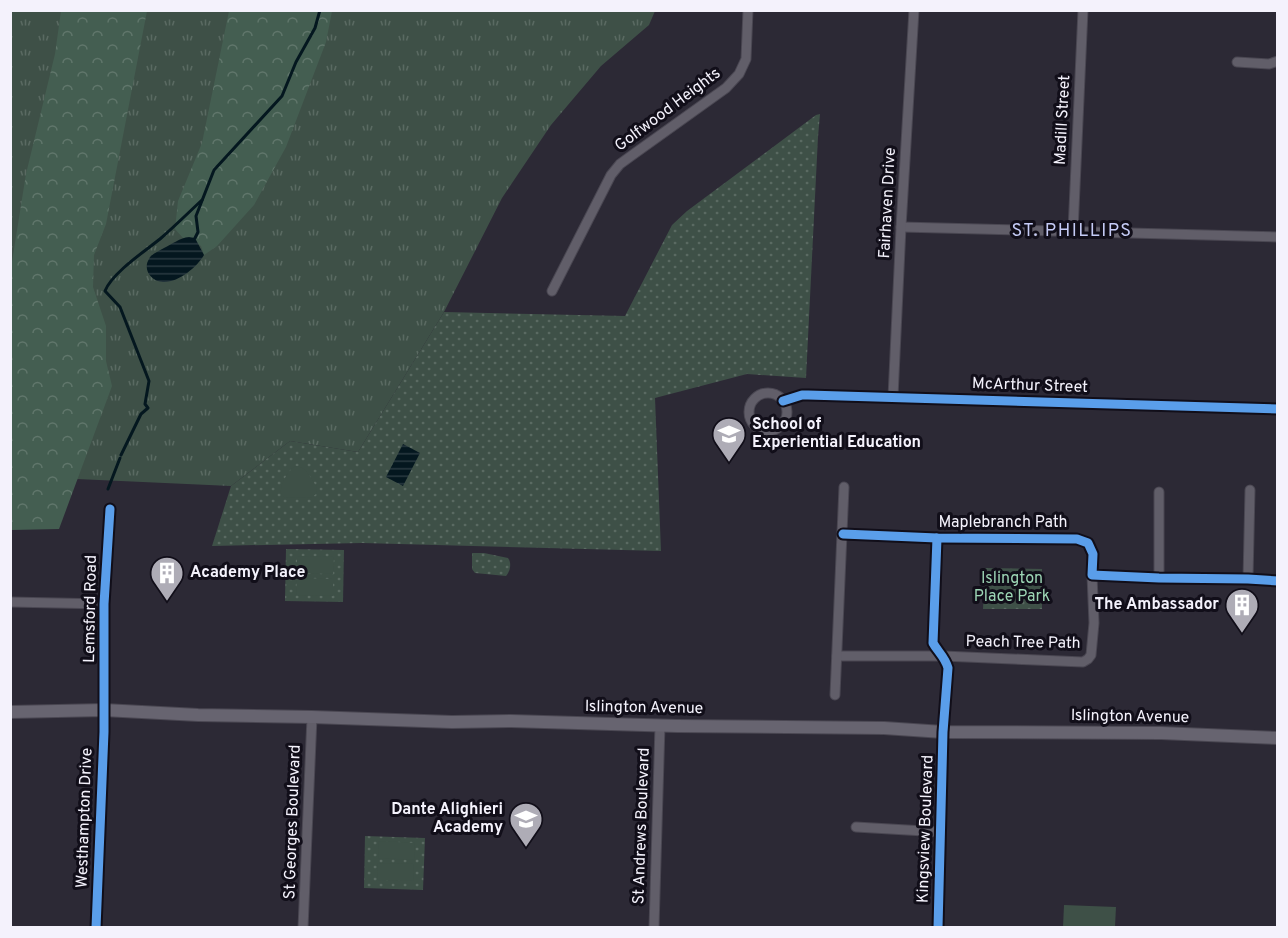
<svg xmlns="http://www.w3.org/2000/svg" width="1288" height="938" font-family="Overpass,sans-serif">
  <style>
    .grass { fill: url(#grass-tufts) }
    .forest { fill: url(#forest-crowns) }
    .park { fill: url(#park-dots) }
    .garden { fill: #3e5047 }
    .water { fill: url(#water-rules) }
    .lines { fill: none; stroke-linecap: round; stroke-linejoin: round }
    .stream { stroke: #04171f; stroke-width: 3 }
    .street-casing { stroke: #4a4752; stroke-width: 11 }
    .secondary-casing { stroke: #4a4752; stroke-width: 14 }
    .street { stroke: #615e69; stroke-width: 9 }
    .secondary { stroke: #676470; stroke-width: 12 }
    .cycleway-casing { stroke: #110e19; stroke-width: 13 }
    .cycleway { stroke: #5a9eea; stroke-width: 9 }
    .labels { text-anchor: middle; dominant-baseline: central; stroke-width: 6; stroke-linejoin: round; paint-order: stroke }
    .street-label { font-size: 16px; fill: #f4f2fc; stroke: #110e19 }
    .poi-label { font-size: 16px; font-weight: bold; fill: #f4f2fc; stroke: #110e19; text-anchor: start }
    .park-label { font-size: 16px; fill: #9dd6b5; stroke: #110e19 }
    .neighbourhood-label { font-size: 18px; letter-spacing: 1.5px; fill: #c5cbf6; stroke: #110e19 }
  </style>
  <defs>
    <pattern id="grass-tufts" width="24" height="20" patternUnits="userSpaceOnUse" patternTransform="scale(1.5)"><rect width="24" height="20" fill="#3e5047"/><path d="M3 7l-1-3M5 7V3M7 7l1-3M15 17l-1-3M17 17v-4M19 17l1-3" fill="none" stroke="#5a6a62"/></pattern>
    <pattern id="forest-crowns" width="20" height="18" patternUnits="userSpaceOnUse" patternTransform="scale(1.5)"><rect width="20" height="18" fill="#445e51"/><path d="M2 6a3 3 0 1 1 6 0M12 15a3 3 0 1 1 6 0" fill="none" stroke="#60766b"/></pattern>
    <pattern id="park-dots" width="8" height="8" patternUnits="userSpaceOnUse" patternTransform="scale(1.5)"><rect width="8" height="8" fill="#3e5047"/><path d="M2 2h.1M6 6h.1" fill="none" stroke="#5a6a62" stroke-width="1.8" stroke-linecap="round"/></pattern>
    <pattern id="water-rules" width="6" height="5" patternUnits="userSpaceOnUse" patternTransform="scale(1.5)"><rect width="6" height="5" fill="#04171f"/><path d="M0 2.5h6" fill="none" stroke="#293940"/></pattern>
  </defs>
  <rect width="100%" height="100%" fill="#2c2935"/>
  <polygon class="grass" points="11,11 655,11 649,25 601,66 551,125 502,198 444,312 358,452 290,441 231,486 11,476"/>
  <g class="forest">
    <polygon points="61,11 147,11 106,224 94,255 93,287 106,326 106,361 112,386 59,529 11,530 11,268 26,174 55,54"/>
    <polygon points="229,11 332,11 326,42 286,147 254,205 217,246 204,255 201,246 189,237 183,238 175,229 178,201 202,143"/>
  </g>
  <g class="park">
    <polygon points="820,114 818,137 806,378 747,374 655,398 661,551 362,543 212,546 231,486 290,441 358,452 444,312 625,316 672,225 687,211 816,115"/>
    <polygon points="286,549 344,550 343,602 285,601"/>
    <path d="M472 553H484L508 558C512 563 510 572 506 576L475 573 472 569Z"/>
    <polygon points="985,568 1042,569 1042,609 983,609"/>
    <polygon points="365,836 425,838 423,890 364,888"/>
  </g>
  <g class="garden">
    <path d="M295 466C307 466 310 478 317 487L316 494 312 497 290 498 284 497 281 493C280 484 288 471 295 466Z"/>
    <polygon points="297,556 334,557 333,574 297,573"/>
    <polygon points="297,578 333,579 333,596 296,595"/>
    <polygon points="379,841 415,843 414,860 378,858"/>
    <polygon points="378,863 414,864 413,881 377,880"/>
    <polygon points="1064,905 1116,907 1115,927 1063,927"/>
  </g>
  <g class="water">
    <path d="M189 237 195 238 204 255C197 267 178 283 163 282 152 282 142 270 149 259 151 254 159 251 164 248 172 244 180 238 189 237Z"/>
    <polygon points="403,444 420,453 403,486 386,477"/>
  </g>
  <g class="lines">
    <g class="stream">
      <polyline points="195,238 198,232 196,216 214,170 282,96 296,62 315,28 320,10"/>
      <path d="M121 455 141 414 148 408 145 404 149 381 120 307 105 291C112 273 145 251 160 239 175 226 188 213 202 200"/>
      <polyline points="108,489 120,458"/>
    </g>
    <g class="street-casing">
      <g id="street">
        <polyline points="1237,62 1269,64 1278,61"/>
        <polyline points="901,227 1278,237"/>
        <polyline points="1073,231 1083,10"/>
        <polyline points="552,291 611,175 620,164 631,156 726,88 739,74 746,59 748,10"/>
        <circle cx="768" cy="412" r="19"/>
        <polyline points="893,397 901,227 914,10"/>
        <polyline points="783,401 802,395 808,395 1278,409"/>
        <polyline points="1159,492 1159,578"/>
        <polyline points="843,534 937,538 1077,539 1088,543 1093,554 1092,575 1159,578 1248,579 1278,581"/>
        <path d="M937 538 933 643C938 652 945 657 948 668L943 732 938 928"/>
        <polyline points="1248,579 1250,490"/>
        <polyline points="10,602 104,604"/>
        <polyline points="837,656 943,656 1083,662 1088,659 1091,655 1094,623 1092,575"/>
        <polyline points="835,695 844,487"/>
        <polyline points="856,827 941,832"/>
        <polyline points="96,928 104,732 104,604 110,509"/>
        <polyline points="303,928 312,717"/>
        <polyline points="654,928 660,725"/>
      </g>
    </g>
    <g class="secondary-casing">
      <polyline id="secondary" points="10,712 104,710 198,715 312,717 452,722 511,721 677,726 884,728 943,732 1161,733 1278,738"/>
    </g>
    <use href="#street" class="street"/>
    <use href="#secondary" class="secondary"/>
    <g class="cycleway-casing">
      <g id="cycleway">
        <polyline points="783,401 802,395 808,395 1278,409"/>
        <polyline points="843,534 937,538 1077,539 1088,543 1093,554 1092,575 1159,578 1248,579 1278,581"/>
        <path d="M937 538 933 643C938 652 945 657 948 668L943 732 938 928"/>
        <polyline points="96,928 104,732 104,604 110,509"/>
      </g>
    </g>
    <use href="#cycleway" class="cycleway"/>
  </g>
  <defs>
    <g id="school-pin" transform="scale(1.725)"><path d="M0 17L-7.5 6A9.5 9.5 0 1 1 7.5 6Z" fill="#aeacb6" stroke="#110e19"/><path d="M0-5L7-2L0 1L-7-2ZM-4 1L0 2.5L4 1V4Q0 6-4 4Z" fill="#fff"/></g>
    <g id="building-pin" transform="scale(1.725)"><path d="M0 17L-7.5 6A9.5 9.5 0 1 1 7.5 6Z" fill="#aeacb6" stroke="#110e19"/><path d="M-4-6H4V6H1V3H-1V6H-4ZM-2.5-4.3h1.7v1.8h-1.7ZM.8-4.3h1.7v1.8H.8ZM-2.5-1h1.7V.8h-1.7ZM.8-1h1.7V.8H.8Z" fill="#fff"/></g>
  </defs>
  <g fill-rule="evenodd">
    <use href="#school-pin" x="729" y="434"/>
    <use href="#building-pin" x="167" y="573"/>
    <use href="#building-pin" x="1242" y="605"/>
    <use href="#school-pin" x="526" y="819"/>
  </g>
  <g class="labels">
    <g class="street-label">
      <text transform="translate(668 110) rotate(-37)">Golfwood Heights</text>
      <text transform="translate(1063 120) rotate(-87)">Madill Street</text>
      <text transform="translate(888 203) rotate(-87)">Fairhaven Drive</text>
      <text transform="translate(1030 386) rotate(2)">McArthur Street</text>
      <text x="1003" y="523">Maplebranch Path</text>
      <text transform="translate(91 609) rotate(-89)">Lemsford Road</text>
      <text transform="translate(1023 643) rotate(1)">Peach Tree Path</text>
      <text transform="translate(644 708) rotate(1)">Islington Avenue</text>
      <text transform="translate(1130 717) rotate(1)">Islington Avenue</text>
      <text transform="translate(85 818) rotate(-88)">Westhampton Drive</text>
      <text transform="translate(293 822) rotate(-88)">St Georges Boulevard</text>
      <text transform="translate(642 826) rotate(-88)">St Andrews Boulevard</text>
      <text transform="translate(926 829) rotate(-88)">Kingsview Boulevard</text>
    </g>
    <g class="poi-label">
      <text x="752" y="425">School of<tspan x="752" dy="18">Experiential Education</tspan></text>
      <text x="190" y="573">Academy Place</text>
      <text x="1219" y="605" text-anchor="end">The Ambassador</text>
      <text x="503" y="810" text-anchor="end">Dante Alighieri<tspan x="503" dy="18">Academy</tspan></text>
    </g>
    <g class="park-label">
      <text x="1012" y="579">Islington<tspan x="1012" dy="18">Place Park</tspan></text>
    </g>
    <g class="neighbourhood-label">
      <text x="1072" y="231">ST. PHILLIPS</text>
    </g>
  </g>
  <rect width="1288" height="938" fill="none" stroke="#f4f2fc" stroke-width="24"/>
</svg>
